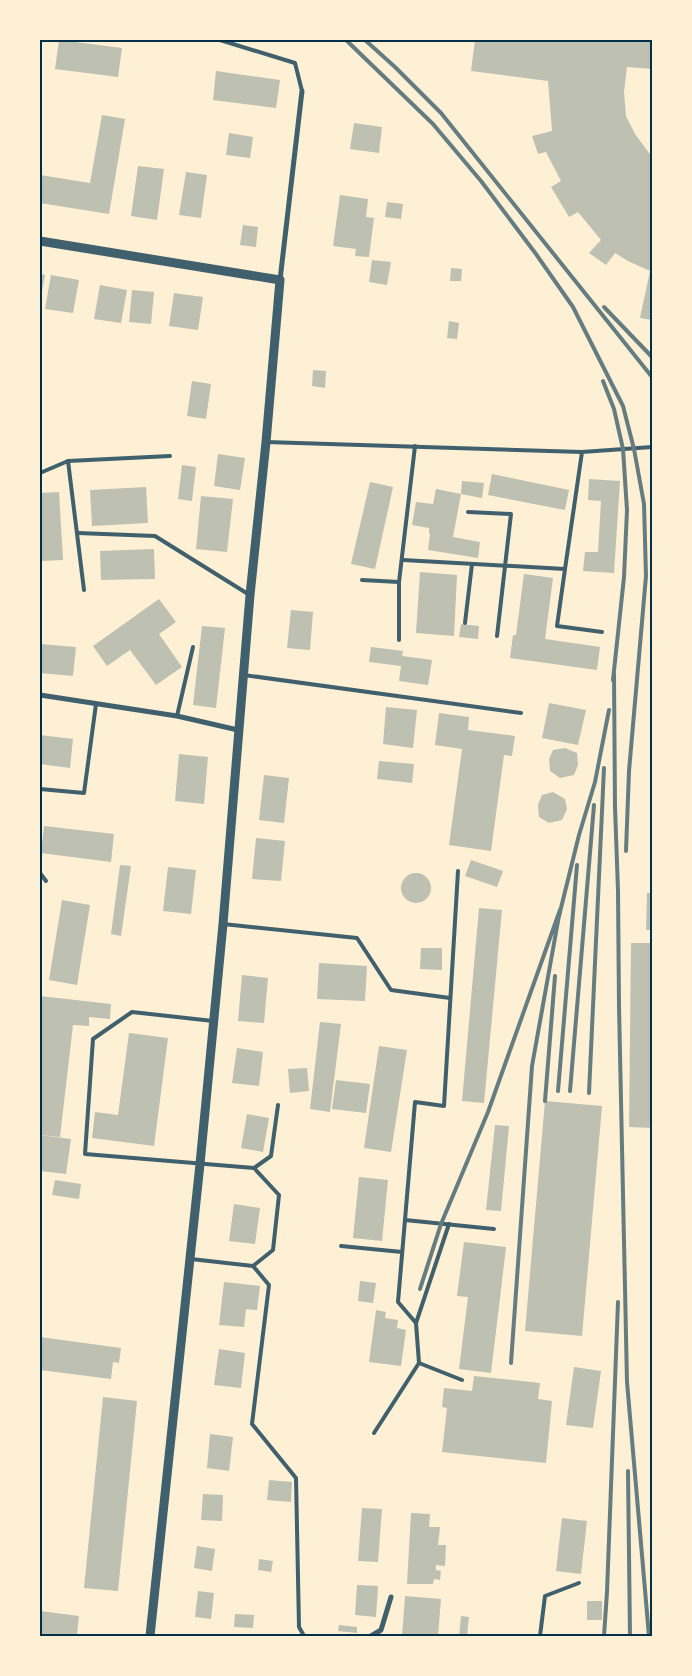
<svg xmlns="http://www.w3.org/2000/svg" width="692" height="1676" font-family="'Exo 2',sans-serif">
  <style>
    .building { fill: #bec0b2 }
    .lines { fill: none; stroke-linecap: round; stroke-linejoin: round }
    .service { stroke: #3f606c; stroke-width: 4 }
    .minor { stroke: #3f606c; stroke-width: 5 }
    .tertiary { stroke: #3f606c; stroke-width: 9 }
    .rail { stroke: #657d81; stroke-width: 4 }
    .neatline { fill: none; stroke: #003049; stroke-width: 2 }
  </style>
  <rect width="100%" height="100%" fill="#fdf0d5"/>
  <g class="building">
    <polygon points="59,40 122,48 118,77 55,69"/>
    <polygon points="475,40 652,40 652,69 627,67 624,92 626,116 635,134 652,157 652,320 640,318 650,271 628,261 615,253 606,265 589,253 601,240 578,212 569,217 551,187 561,181 546,152 538,154 532,136 552,131 548,81 471,71"/>
    <polygon points="216,71 280,80 276,108 213,100"/>
    <polygon points="102,115 125,119 109,214 40,203 40,175 90,183"/>
    <polygon points="354,123 382,127 379,153 350,149"/>
    <polygon points="229,133 253,137 250,158 226,155"/>
    <polygon points="138,166 164,169 157,220 131,216"/>
    <polygon points="186,172 207,175 201,218 179,215"/>
    <polygon points="340,195 368,199 366,217 374,218 369,257 355,256 356,249 333,246"/>
    <polygon points="387,202 403,204 401,219 385,217"/>
    <polygon points="243,225 258,227 256,247 240,245"/>
    <polygon points="372,260 391,262 387,285 369,282"/>
    <polygon points="451,268 462,269 461,281 450,281"/>
    <polygon points="40,274 45,275 41,296 40,296"/>
    <polygon points="51,275 79,280 73,313 45,309"/>
    <polygon points="100,285 127,290 121,323 94,319"/>
    <polygon points="132,290 154,292 151,324 129,322"/>
    <polygon points="174,293 203,297 198,330 169,326"/>
    <polygon points="449,321 459,323 457,339 447,338"/>
    <polygon points="313,370 326,371 325,388 312,386"/>
    <polygon points="192,381 211,384 206,419 187,416"/>
    <polygon points="218,454 245,458 240,490 214,486"/>
    <polygon points="182,465 196,467 192,501 178,499"/>
    <polygon points="492,474 569,490 565,510 488,495"/>
    <polygon points="589,479 620,481 614,573 583,571 585,552 598,552 601,501 588,500"/>
    <polygon points="462,481 484,483 482,498 461,494 453,537 480,542 478,558 428,550 430,534 429,533 429,528 412,525 416,502 433,504 436,489 461,494"/>
    <polygon points="370,482 393,487 375,569 351,564"/>
    <polygon points="146,487 148,523 92,526 90,490"/>
    <polygon points="59,492 63,560 40,561 40,493"/>
    <polygon points="201,496 233,499 227,552 196,549"/>
    <polygon points="154,549 155,579 101,580 100,551"/>
    <polygon points="420,572 457,575 454,636 416,633"/>
    <polygon points="524,574 553,578 545,639 600,647 597,670 510,658 513,635 516,635"/>
    <polygon points="159,599 176,622 159,634 182,667 156,685 130,650 107,666 93,646"/>
    <polygon points="291,610 313,612 310,650 287,648"/>
    <polygon points="461,624 479,626 478,639 459,637"/>
    <polygon points="202,626 225,628 216,708 193,705"/>
    <polygon points="40,644 76,647 73,676 40,673"/>
    <polygon points="371,647 403,651 402,656 432,660 428,685 399,681 401,666 369,662"/>
    <polygon points="549,703 586,710 578,745 542,738"/>
    <polygon points="386,707 417,710 413,748 383,744"/>
    <polygon points="439,713 469,717 468,730 515,736 512,756 504,755 491,851 449,845 462,749 435,745"/>
    <polygon points="40,735 73,739 70,768 40,764"/>
    <polygon points="565,748 577,753 578,765 574,775 560,778 550,771 549,759 553,750"/>
    <polygon points="179,754 208,757 204,804 175,801"/>
    <polygon points="379,761 414,764 412,783 377,779"/>
    <rect x="650" y="770" width="2" height="24"/>
    <polygon points="264,775 289,778 284,823 259,820"/>
    <polygon points="553,792 565,799 567,809 562,820 549,823 539,817 538,805 542,795"/>
    <polygon points="44,826 114,834 111,862 41,853"/>
    <polygon points="256,838 285,841 281,881 252,879"/>
    <polygon points="471,860 503,871 497,887 465,876"/>
    <polygon points="120,865 131,866 121,936 111,934"/>
    <polygon points="168,867 196,870 191,914 163,911"/>
    <circle cx="416" cy="888" r="15"/>
    <polygon points="647,893 652,893 652,930 646,930"/>
    <polygon points="62,900 90,905 77,985 49,980"/>
    <polygon points="479,908 502,910 484,1103 462,1101"/>
    <polygon points="631,943 652,943 652,1128 629,1127"/>
    <polygon points="421,948 442,948 442,970 420,969"/>
    <polygon points="319,963 367,966 365,1001 317,999"/>
    <polygon points="242,975 268,978 264,1023 238,1021"/>
    <polygon points="40,996 111,1004 110,1019 89,1017 89,1026 73,1025 60,1137 40,1135"/>
    <polygon points="320,1022 341,1024 330,1112 310,1109"/>
    <polygon points="129,1033 168,1038 154,1146 92,1138 95,1112 118,1115"/>
    <polygon points="379,1046 407,1050 391,1152 364,1148"/>
    <polygon points="237,1048 263,1052 259,1086 232,1083"/>
    <polygon points="307,1068 309,1091 290,1093 288,1069"/>
    <polygon points="336,1080 370,1084 366,1113 332,1109"/>
    <polygon points="545,1101 602,1106 582,1336 525,1331"/>
    <polygon points="247,1114 269,1118 263,1152 241,1148"/>
    <polygon points="495,1125 509,1126 501,1211 486,1210"/>
    <polygon points="40,1135 71,1139 66,1174 40,1171"/>
    <polygon points="359,1177 388,1180 382,1241 353,1238"/>
    <polygon points="55,1180 81,1184 79,1199 52,1195"/>
    <polygon points="234,1204 260,1208 255,1244 229,1241"/>
    <polygon points="464,1242 506,1247 491,1373 459,1369 468,1297 457,1296"/>
    <polygon points="360,1281 376,1283 373,1303 358,1301"/>
    <polygon points="224,1282 260,1286 257,1310 246,1309 244,1327 219,1325"/>
    <polygon points="376,1310 386,1312 385,1318 398,1320 397,1328 406,1330 401,1366 369,1362"/>
    <polygon points="40,1337 121,1348 119,1363 113,1362 111,1379 40,1370"/>
    <polygon points="219,1349 245,1353 241,1388 214,1385"/>
    <polygon points="574,1367 601,1371 593,1428 566,1425"/>
    <polygon points="474,1376 540,1383 538,1399 552,1401 546,1463 442,1452 447,1408 442,1407 444,1388 472,1391"/>
    <polygon points="103,1397 137,1401 118,1591 84,1588"/>
    <polygon points="210,1434 233,1437 229,1471 207,1468"/>
    <polygon points="269,1480 292,1482 291,1502 267,1500"/>
    <polygon points="203,1494 223,1495 222,1521 201,1520"/>
    <polygon points="362,1508 382,1509 378,1562 358,1561"/>
    <polygon points="411,1513 430,1514 429,1527 440,1527 438,1545 446,1545 445,1566 436,1565 436,1570 441,1571 440,1580 434,1579 433,1584 407,1584"/>
    <polygon points="562,1518 587,1521 581,1574 556,1571"/>
    <polygon points="197,1546 215,1549 212,1571 194,1568"/>
    <polygon points="259,1559 273,1561 271,1572 258,1570"/>
    <polygon points="357,1585 378,1586 376,1617 355,1615"/>
    <polygon points="198,1591 214,1593 211,1619 195,1617"/>
    <polygon points="405,1596 441,1599 438,1636 402,1636"/>
    <rect x="587" y="1601" width="15" height="19"/>
    <polygon points="40,1611 79,1616 77,1634 83,1634 83,1636 40,1636"/>
    <polygon points="235,1614 254,1615 253,1628 234,1627"/>
    <polygon points="461,1616 469,1617 467,1636 459,1636"/>
    <polygon points="339,1625 357,1627 357,1633 338,1631"/>
  </g>
  <g class="lines">
    <g class="service">
      <polyline points="220,40 295,63 302,91"/>
      <polyline points="266,442 582,452 652,447"/>
      <polyline points="68,461 170,456"/>
      <polyline points="40,473 68,461 84,590"/>
      <polyline points="468,512 511,514 497,636"/>
      <polyline points="78,533 155,536 248,594"/>
      <polyline points="403,560 565,569 557,626 602,632"/>
      <polyline points="565,569 582,452"/>
      <polyline points="362,580 399,582"/>
      <polyline points="465,623 472,564"/>
      <polyline points="399,640 399,582 415,446"/>
      <polyline points="244,675 521,713"/>
      <polyline points="177,716 193,647"/>
      <polyline points="40,789 84,793 96,704"/>
      <polyline points="458,871 444,1106 415,1102 398,1302 416,1323 419,1363 462,1380"/>
      <polyline points="40,873 46,881"/>
      <polyline points="223,924 357,938 391,990 450,998"/>
      <polyline points="213,1021 132,1012 93,1039 85,1154 254,1168"/>
      <polyline points="278,1105 271,1156 254,1168 279,1195 273,1250 253,1266 269,1285 252,1424 296,1478 299,1627 304,1636"/>
      <polyline points="405,1220 494,1229"/>
      <polyline points="341,1246 402,1252"/>
      <polyline points="191,1259 253,1266"/>
      <polyline points="416,1323 449,1224"/>
      <polyline points="374,1433 419,1363"/>
      <polyline points="540,1636 545,1596 579,1583"/>
    </g>
    <g class="minor">
      <polyline points="280,280 302,91"/>
      <polyline points="40,695 177,716 238,730"/>
      <polyline points="371,1636 381,1630 391,1597"/>
    </g>
    <polyline class="tertiary" points="40,241 280,280 266,442 250,595 223,924 200,1164 150,1636"/>
    <g class="rail">
      <polyline points="346,40 433,124 481,181 536,254 573,307 623,406 634,449 644,504 646,576 629,771 626,851"/>
      <polyline points="365,40 395,67 441,113 652,377"/>
      <polyline points="604,307 652,357"/>
      <polyline points="603,381 614,409 623,449 627,510 624,577 613,680"/>
      <polyline points="614,674 615,807 618,891 619,1006 627,1382 649,1636"/>
      <polyline points="559,916 579,835 595,782 609,710"/>
      <polyline points="558,1091 577,865"/>
      <polyline points="570,1091 594,805"/>
      <polyline points="589,1093 604,768"/>
      <polyline points="545,1101 555,976"/>
      <polyline points="420,1289 441,1224 488,1112 560,910 532,1066 511,1363"/>
      <polyline points="628,1471 630,1636"/>
      <polyline points="604,1636 607,1592 618,1302"/>
    </g>
  </g>
  <rect width="692" height="1676" fill="none" stroke="#fdf0d5" stroke-width="82"/>
  <rect x="41" y="41" width="610" height="1594" class="neatline"/>
</svg>
